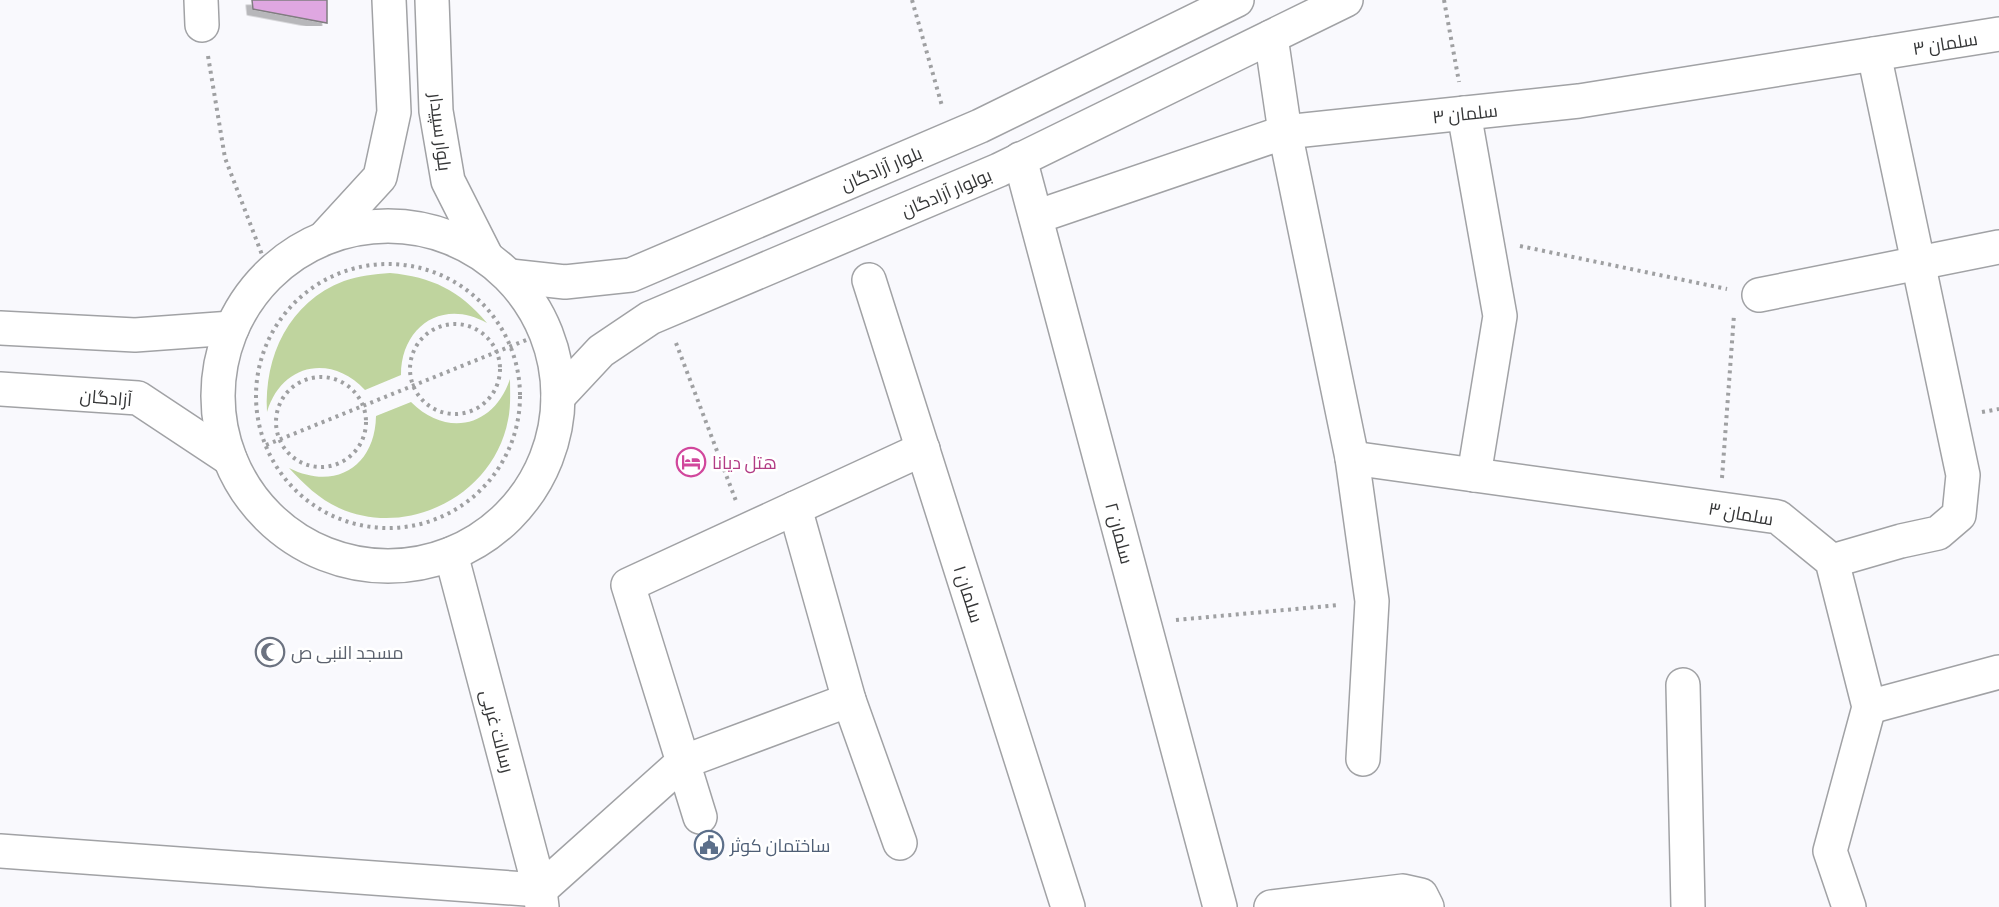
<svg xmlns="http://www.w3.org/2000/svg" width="1999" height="907" font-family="Manrope,Cairo,sans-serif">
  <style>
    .green { fill: #bfd49e }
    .building { fill: #dfa7e1; stroke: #807d80; stroke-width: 1.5; filter: url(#shadow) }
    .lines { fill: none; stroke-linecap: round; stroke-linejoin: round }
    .minor-casing { stroke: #a1a2a5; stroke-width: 36 }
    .major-casing { stroke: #a1a2a5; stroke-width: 36 }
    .path { stroke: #9fa0a2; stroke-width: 4; stroke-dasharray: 3 4.5; stroke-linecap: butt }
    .minor { stroke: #fff; stroke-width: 33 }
    .major { stroke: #fff; stroke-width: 33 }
    .labels { text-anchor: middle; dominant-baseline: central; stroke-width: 5; stroke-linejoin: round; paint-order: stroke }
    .street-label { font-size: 18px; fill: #353637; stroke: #fff }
    .hotel-label { font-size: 18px; fill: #b23c85; stroke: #fff; text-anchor: start }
    .worship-label { font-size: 18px; fill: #5b616d; stroke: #fff; text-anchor: start }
    .service-label { font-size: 18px; fill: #4e5e75; stroke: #fff; text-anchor: start }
  </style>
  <defs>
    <filter id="shadow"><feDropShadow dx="-5.5" dy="5.5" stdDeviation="0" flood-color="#0004"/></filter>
  </defs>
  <rect width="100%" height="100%" fill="#f9f9fd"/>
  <g class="green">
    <path d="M390 273C432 277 459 290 487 323 443 298 401 326 401 375L365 390C331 353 281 364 267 412 264 356 289 302 344 281 359 276 374 274 390 273Z"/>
    <path d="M510 379C510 392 511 407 508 420 494 495 408 539 339 508 319 499 304 484 289 468 335 491 375 467 376 416L411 402C447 438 494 427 510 379Z"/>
  </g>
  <polygon class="building" points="252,0 327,0 327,23 253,9"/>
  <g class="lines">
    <g class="minor-casing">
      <g id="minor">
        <polyline points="201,0 202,25"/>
        <polyline points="432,0 436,111 448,181 485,254"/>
        <polyline points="1271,37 1285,132 1352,458 1372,601 1363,759"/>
        <polyline points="1464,113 1500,316 1474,475"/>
        <polyline points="1020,159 1220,907"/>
        <polyline points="1036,217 1285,132 1579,101 1999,34"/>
        <polyline points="325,237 380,177 394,112 389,0"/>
        <polyline points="869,280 1068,907"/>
        <polyline points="1759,295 1999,247"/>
        <polyline points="1352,458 1778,517 1832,561 1869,707 1830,851 1849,907"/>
        <polyline points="795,508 849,700 900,843"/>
        <polyline points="1832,561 1901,541 1938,533 1959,515 1963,475 1874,54"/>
        <polyline points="1683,685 1688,907"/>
        <polyline points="1869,707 1999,672"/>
        <polyline points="700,817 683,762 849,700"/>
        <polyline points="0,851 540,890 683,762 628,585 923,449"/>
        <polyline points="1271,907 1403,891 1421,895 1427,907"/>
      </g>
    </g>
    <g class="major-casing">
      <g id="major">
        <circle cx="388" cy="396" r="170"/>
        <polyline points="510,276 565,282 631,275 980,126 1237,0"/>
        <polyline points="0,328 135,335 232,328"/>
        <polyline points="0,389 138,398 230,459"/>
        <polyline points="558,397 601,351 650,318 999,170 1346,0"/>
        <polyline points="451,554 540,890 542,907"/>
      </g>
    </g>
    <g class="path">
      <polyline points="912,0 942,106"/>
      <polyline points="1444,0 1459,82"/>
      <polyline points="208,56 225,158 269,273"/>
      <polyline points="1520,246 1727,289"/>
      <circle cx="388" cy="396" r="132"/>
      <circle cx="455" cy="369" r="45"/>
      <polyline points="676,343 736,501"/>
      <circle cx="321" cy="422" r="45"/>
      <polyline points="1982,412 1999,409"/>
      <polyline points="266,445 546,332"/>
      <polyline points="1722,478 1734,315"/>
      <polyline points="1176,620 1339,605"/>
    </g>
    <use href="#minor" class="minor"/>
    <use href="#major" class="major"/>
  </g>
  <defs>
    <g id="hotel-ring" transform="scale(1.5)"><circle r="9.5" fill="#fff" stroke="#d1479c" stroke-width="1.5"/><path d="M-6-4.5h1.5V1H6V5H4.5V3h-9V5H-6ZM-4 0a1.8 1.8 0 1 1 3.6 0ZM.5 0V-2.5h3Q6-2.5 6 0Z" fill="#d1479c"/></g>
    <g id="mosque-ring" transform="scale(1.5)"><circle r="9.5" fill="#fff" stroke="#6b7280" stroke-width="1.5"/><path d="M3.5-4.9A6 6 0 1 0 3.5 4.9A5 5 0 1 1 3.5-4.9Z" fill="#6b7280"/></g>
    <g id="civic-ring" transform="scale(1.5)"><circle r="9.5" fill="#fff" stroke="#5c6f8a" stroke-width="1.5"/><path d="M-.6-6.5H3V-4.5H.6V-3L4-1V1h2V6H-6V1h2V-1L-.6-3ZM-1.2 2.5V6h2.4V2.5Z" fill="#5c6f8a"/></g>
  </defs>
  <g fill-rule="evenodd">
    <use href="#hotel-ring" x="691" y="462"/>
    <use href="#mosque-ring" x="270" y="652"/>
    <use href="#civic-ring" x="709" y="845"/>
  </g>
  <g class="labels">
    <g class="street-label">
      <text transform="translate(1945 43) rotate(-9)">سلمان ۳</text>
      <text transform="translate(1465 113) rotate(-6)">سلمان ۳</text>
      <text transform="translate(441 132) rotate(83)">بلوار سپیدار</text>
      <text transform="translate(881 168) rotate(-23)">بلوار آزادگان</text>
      <text transform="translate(946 192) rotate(-23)">بولوار آزادگان</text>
      <text transform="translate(106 397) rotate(5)">آزادگان</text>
      <text transform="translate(1741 513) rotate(10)">سلمان ۳</text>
      <text transform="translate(1120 533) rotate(75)">سلمان ۲</text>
      <text transform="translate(969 594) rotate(72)">سلمان ۱</text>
      <text transform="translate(498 731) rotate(75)">رسالت غربی</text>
    </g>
    <g class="hotel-label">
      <text x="712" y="462">هتل دیانا</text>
    </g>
    <g class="worship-label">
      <text x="291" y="652">مسجد النبی ص</text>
    </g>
    <g class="service-label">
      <text x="730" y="845">ساختمان کوثر</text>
    </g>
  </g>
</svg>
